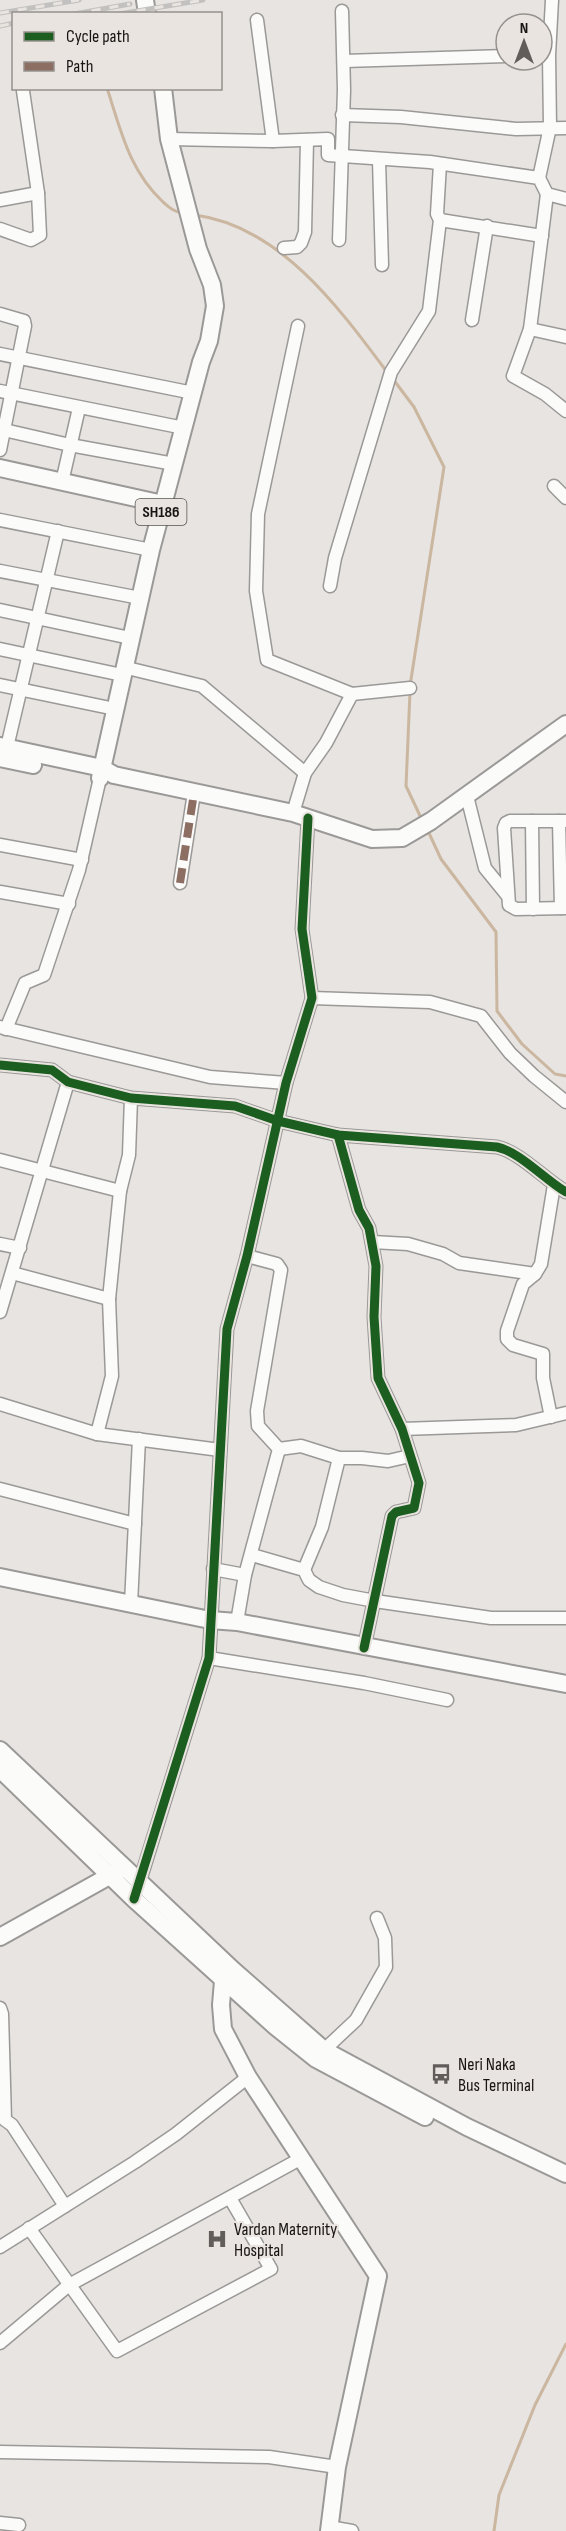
<svg xmlns="http://www.w3.org/2000/svg" width="566" height="2531" font-family="'Sofia Sans Condensed',sans-serif">
  <style>
    .lines { fill: none; stroke-linecap: round; stroke-linejoin: round }
    .stream { stroke: #cbb6a0; stroke-width: 3 }
    .minor-casing { stroke: #9b9997; stroke-width: 15 }
    .major-casing { stroke: #9b9997; stroke-width: 20 }
    .minor { stroke: #fbfbfa; stroke-width: 12 }
    .major { stroke: #fbfbfa; stroke-width: 16 }
    .rail-casing { stroke: #c2c1c0; stroke-width: 5 }
    .rail { stroke: #e9e4df; stroke-width: 3; stroke-dasharray: 9; stroke-linecap: butt }
    .quiet { stroke: #8d6e63; stroke-width: 8; stroke-dasharray: 15 8; stroke-linecap: butt }
    .cycleway-casing { stroke: #e9e4df; stroke-width: 13 }
    .cycleway { stroke: #1b5e20; stroke-width: 9 }
    .labels { text-anchor: middle; dominant-baseline: central; stroke-width: 4.5; stroke-linejoin: round; paint-order: stroke }
    .shield { fill: #e9e4df; stroke: #565350; stroke-width: 1.5 }
    .shield-label { font-size: 16px; font-weight: bold; fill: #171513 }
    .poi-label { font-size: 18px; fill: #171513; stroke: #e9e4df; text-anchor: start }
  </style>
  <rect width="100%" height="100%" fill="#e7e4e1"/>
  <g class="lines">
    <g class="stream">
      <path d="M107 88C121 131 129 170 163 202 170 208 174 212 183 213"/>
      <path d="M195 215C280 226 340 309 387 372"/>
      <polyline points="393,379 414,407 444,467 410,686"/>
      <polyline points="410,692 406,786 422,820"/>
      <polyline points="428,831 441,859 496,932 497,1011 522,1044 555,1074 566,1076"/>
      <polyline points="494,2531 499,2495 535,2405 566,2344"/>
    </g>
    <g class="minor-casing">
      <g id="minor">
        <polyline points="257,20 273,141"/>
        <polyline points="344,61 506,56"/>
        <polyline points="342,115 401,117 516,129 566,128"/>
        <polyline points="169,139 273,141 328,139 328,155 430,162 539,178 547,194 566,199"/>
        <polyline points="379,160 382,265"/>
        <polyline points="539,178 550,127 549,55 552,0"/>
        <polyline points="547,194 530,329 513,376 545,394 566,411"/>
        <polyline points="0,200 38,193"/>
        <polyline points="440,220 542,236"/>
        <polyline points="0,229 31,240 40,235 38,193 23,91"/>
        <polyline points="339,240 344,90 342,11"/>
        <polyline points="284,248 297,247 301,243 305,232 307,140"/>
        <polyline points="0,314 24,321 25,326 0,450"/>
        <polyline points="472,320 487,226"/>
        <polyline points="298,326 258,514 256,591 267,660 352,694 410,688"/>
        <polyline points="530,329 566,337"/>
        <polyline points="0,354 193,393"/>
        <polyline points="0,391 184,428"/>
        <polyline points="0,429 70,445 174,464"/>
        <polyline points="62,482 79,408"/>
        <polyline points="554,486 566,498"/>
        <polyline points="0,520 151,550"/>
        <polyline points="0,571 140,598"/>
        <polyline points="330,586 335,558 391,372 429,311 440,220 437,214 440,164"/>
        <polyline points="0,610 130,638"/>
        <polyline points="0,649 122,675"/>
        <polyline points="123,667 202,686 305,773"/>
        <polyline points="0,685 115,709"/>
        <polyline points="7,747 58,531"/>
        <polyline points="467,796 485,868 507,895"/>
        <polyline points="293,813 305,773 326,743 352,694"/>
        <polyline points="532,821 533,909"/>
        <polyline points="559,821 561,908"/>
        <polyline points="566,821 510,821 506,823 504,828 509,905 516,909 566,908"/>
        <polyline points="0,845 82,860"/>
        <polyline points="180,883 194,793"/>
        <polyline points="0,892 69,904"/>
        <polyline points="312,998 430,1002 481,1016 510,1053 534,1076 566,1102"/>
        <polyline points="0,1027 210,1077 286,1083"/>
        <polyline points="6,1029 25,983 44,975 79,870 100,778"/>
        <path d="M0 1065 52 1070 68 1082 131 1098 235 1106 278 1121 338 1135 497 1147C520 1152 544 1179 566 1192"/>
        <polyline points="338,1135 359,1210 369,1228 376,1266 374,1317 378,1378 402,1429 419,1483 414,1508 396,1512 392,1516 364,1648"/>
        <polyline points="0,1160 120,1191"/>
        <polyline points="372,1242 408,1244 443,1254 459,1263 535,1274"/>
        <polyline points="0,1244 20,1248"/>
        <polyline points="12,1273 109,1299"/>
        <polyline points="0,1312 68,1082"/>
        <polyline points="0,1404 97,1434 220,1450"/>
        <polyline points="551,1417 543,1378 543,1354 513,1345 507,1339 507,1331 523,1284 535,1274 541,1264 554,1185"/>
        <polyline points="402,1429 516,1425 566,1413"/>
        <polyline points="97,1434 112,1376 109,1299 120,1191 129,1155 131,1098"/>
        <polyline points="279,1449 301,1446 339,1458 362,1458 388,1461 410,1456"/>
        <polyline points="0,1489 135,1524"/>
        <polyline points="252,1555 304,1570 309,1580 319,1587 343,1595 375,1601 491,1618 566,1618"/>
        <polyline points="213,1569 245,1575"/>
        <polyline points="304,1570 322,1527 339,1458"/>
        <polyline points="131,1604 139,1439"/>
        <polyline points="237,1622 245,1575 279,1449 258,1426 257,1411 281,1270 277,1264 247,1256"/>
        <polyline points="209,1658 364,1683 447,1700"/>
        <polyline points="138,1887 209,1658 227,1329 247,1256 286,1083 312,998 302,929 308,818"/>
        <polyline points="0,2008 2,2014 5,2120 12,2125 65,2206"/>
        <polyline points="324,2050 356,2020 386,1967 385,1938 377,1918"/>
        <polyline points="29,2228 117,2351 271,2269 230,2198"/>
        <polyline points="0,2247 135,2162 176,2134 248,2077"/>
        <polyline points="0,2343 69,2285 300,2159"/>
        <polyline points="0,2452 269,2457 337,2467"/>
        <polyline points="0,2523 19,2525"/>
        <polyline points="329,2527 352,2531"/>
      </g>
    </g>
    <g class="major-casing">
      <g id="major">
        <polyline points="145,0 147,14"/>
        <polyline points="0,468 163,504"/>
        <polyline points="0,746 102,768 114,775 293,813 372,839 402,838 431,821 566,724"/>
        <polyline points="0,758 33,765"/>
        <polyline points="100,778 151,550 201,362 209,341 215,306 212,285 198,249 169,139 163,88"/>
        <polyline points="0,1577 210,1620 237,1622 566,1684"/>
        <polyline points="0,1750 233,1970 324,2050 467,2127 566,2174"/>
        <polyline points="0,1769 134,1899 276,2027 316,2059 425,2117"/>
        <polyline points="0,1937 120,1870"/>
        <polyline points="229,1974 223,1981 221,2005 223,2029 248,2077 378,2276 337,2467 329,2531"/>
      </g>
    </g>
    <use href="#minor" class="minor"/>
    <use href="#major" class="major"/>
    <g class="rail-casing">
      <g id="rail">
        <polyline points="0,13 79,0"/>
        <polyline points="74,14 130,4"/>
        <polyline points="119,14 203,0"/>
        <polyline points="0,26 14,23"/>
      </g>
    </g>
    <use href="#rail" class="rail"/>
    <polyline class="quiet" points="180,883 194,793"/>
    <g class="cycleway-casing">
      <g id="cycleway">
        <path d="M0 1065 52 1070 68 1082 131 1098 235 1106 278 1121 338 1135 497 1147C520 1152 544 1179 566 1192"/>
        <polyline points="338,1135 359,1210 369,1228 376,1266 374,1317 378,1378 402,1429 419,1483 414,1508 396,1512 392,1516 364,1648"/>
        <polyline points="134,1899 209,1658 227,1329 247,1256 286,1083 312,998 302,929 308,818"/>
      </g>
    </g>
    <use href="#cycleway" class="cycleway"/>
  </g>
  <defs>
    <g id="bus-bare" transform="scale(1.62)"><path d="M-5-6H5V4H4V6H2V4H-2V6H-4V4H-5ZM-3.5-4V0h7V-4ZM-3.5 1.2v1.5H-2V1.2ZM2 1.2v1.5H3.5V1.2Z" fill="#605d5b" stroke="#e9e4df" stroke-width="2.5" paint-order="stroke"/></g>
    <g id="hospital-bare" transform="scale(1.62)"><path d="M-5-5h3v3.5h4V-5h3V5h-3V1.5h-4V5h-3Z" fill="#605d5b" stroke="#e9e4df" stroke-width="2.5" paint-order="stroke"/></g>
  </defs>
  <g fill-rule="evenodd">
    <use href="#bus-bare" x="441" y="2074"/>
    <use href="#hospital-bare" x="217" y="2239"/>
  </g>
  <g class="labels">
    <rect class="shield" x="135.5" y="499" width="51" height="26" rx="4.5"/>
    <g class="shield-label">
      <text x="161" y="512">SH186</text>
    </g>
    <g class="poi-label">
      <text x="458" y="2064">Neri Naka<tspan x="458" dy="21">Bus Terminal</tspan></text>
      <text x="234" y="2229">Vardan Maternity<tspan x="234" dy="21">Hospital</tspan></text>
    </g>
  </g>
  <rect x="12" y="12" width="210" height="78" fill="#e9e4df" stroke="#95918d" stroke-width="1.5"/>
  <rect x="24" y="32" width="30" height="9" fill="#1b5e20" stroke="#95918d" stroke-width="1.5"/>
  <text x="66" y="42" font-size="18" fill="#171513">Cycle path</text>
  <rect x="24" y="62" width="30" height="9" fill="#8d6e63" stroke="#95918d" stroke-width="1.5"/>
  <text x="66" y="72" font-size="18" fill="#171513">Path</text>
  <g transform="translate(524 42)"><circle r="28" fill="#e9e4df" stroke="#95918d" stroke-width="1.5"/>
  <path d="M0-4.5L10 22L0 15L-10 22Z" fill="#605d5b"/>
  <text y="-9" font-size="16" font-weight="bold" text-anchor="middle" fill="#171513">N</text>
  </g>
</svg>
